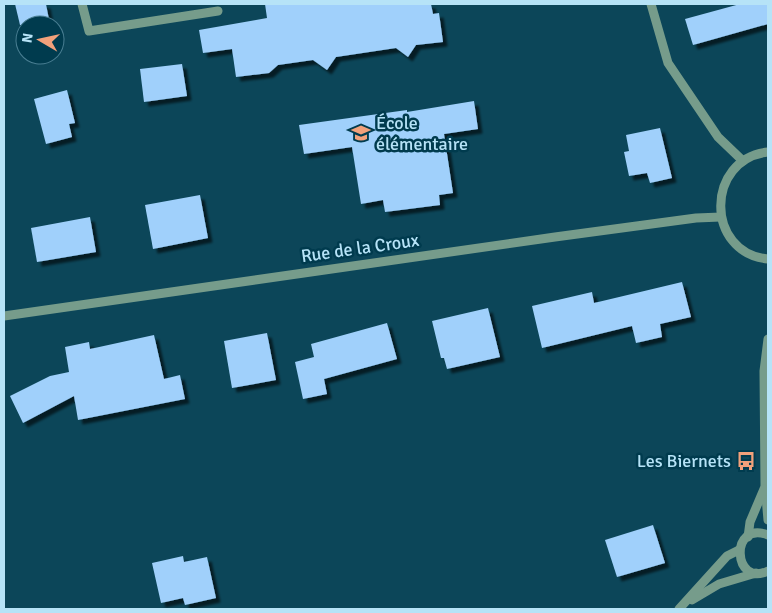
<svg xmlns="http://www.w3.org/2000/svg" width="772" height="613" font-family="Signika,sans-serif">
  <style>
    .building { fill: #a0d0fb; filter: url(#shadow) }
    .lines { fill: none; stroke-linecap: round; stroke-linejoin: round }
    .minor { stroke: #769c8b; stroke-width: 9 }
    .labels { text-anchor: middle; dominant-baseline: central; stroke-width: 5; stroke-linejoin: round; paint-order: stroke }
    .poi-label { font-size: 18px; fill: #b6e3f7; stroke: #003b4e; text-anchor: start }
    .street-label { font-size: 18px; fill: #b6e3f7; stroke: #003b4e }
  </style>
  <defs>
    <filter id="shadow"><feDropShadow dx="4.5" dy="4.5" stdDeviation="1" flood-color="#0009"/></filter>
  </defs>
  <rect width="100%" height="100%" fill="#0c4659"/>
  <g class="building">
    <polygon points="15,4 46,4 50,25 20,25"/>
    <polygon points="265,4 431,4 433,14 439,13 443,42 416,45 408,57 396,48 336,57 327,70 313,60 278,65 269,73 236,77 232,49 203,53 199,30 267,18"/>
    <polygon points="740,4 768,4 768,24 693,45 685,19"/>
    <polygon points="182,64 187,96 144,102 140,69"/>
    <polygon points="67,90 75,123 69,124 72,137 46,144 34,99"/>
    <polygon points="474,101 478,129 444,134 453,193 439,195 440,205 385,212 383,200 361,204 352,147 304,154 299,125 407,110 407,112"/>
    <polygon points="660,128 672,178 650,183 647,173 629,176 624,152 629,151 626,135"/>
    <polygon points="200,195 208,238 153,249 145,205"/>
    <polygon points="90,217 96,252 37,262 31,228"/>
    <polygon points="682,282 691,317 660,324 662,337 636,343 632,326 542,348 532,306 592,292 594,303"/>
    <polygon points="488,308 500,357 447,369 444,358 441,358 432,321"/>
    <polygon points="387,323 397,359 324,379 327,394 303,399 295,362 314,357 311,344"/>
    <polygon points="267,333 276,380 232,388 224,341"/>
    <polygon points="154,335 164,379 180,375 185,399 78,420 74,396 23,423 10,396 50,376 69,372 65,347 89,342 90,349"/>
    <polygon points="653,525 665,563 617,577 605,540"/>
    <polygon points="183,556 184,562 207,557 216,598 185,605 183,598 161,603 152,563"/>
  </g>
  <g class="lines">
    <g class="minor">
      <polyline points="82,4 89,31 218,11"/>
      <polyline points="651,4 668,63 718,137 743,161"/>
      <path d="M768 152C705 159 705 253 768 259"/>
      <polyline points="4,316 555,237 696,218 721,217"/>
      <polyline points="768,339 764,371 765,486 768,520"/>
      <path d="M768 535C729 520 733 588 768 571"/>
      <polyline points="748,537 750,522 764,489"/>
      <polyline points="692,600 719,584 756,573"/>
      <polyline points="679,609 727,556 739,550"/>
    </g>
  </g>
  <defs>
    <g id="school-bare" transform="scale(1.5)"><path d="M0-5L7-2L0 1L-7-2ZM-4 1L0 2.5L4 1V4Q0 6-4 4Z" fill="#f1a17b" stroke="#003b4e" stroke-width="2.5" paint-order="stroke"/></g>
    <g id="bus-bare" transform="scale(1.5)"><path d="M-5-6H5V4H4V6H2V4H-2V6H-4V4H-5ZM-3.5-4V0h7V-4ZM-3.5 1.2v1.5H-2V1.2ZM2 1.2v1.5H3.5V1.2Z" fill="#f1a17b" stroke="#003b4e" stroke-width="2.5" paint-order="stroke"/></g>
  </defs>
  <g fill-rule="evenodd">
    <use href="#school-bare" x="361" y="133"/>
    <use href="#bus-bare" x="746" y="461"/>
  </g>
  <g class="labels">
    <g class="poi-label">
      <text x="376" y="123">École<tspan x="376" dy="21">élémentaire</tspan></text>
      <text x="731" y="461" text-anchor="end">Les Biernets</text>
    </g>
    <g class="street-label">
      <text transform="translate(360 248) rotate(-8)">Rue de la Croux</text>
    </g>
  </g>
  <rect width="772" height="613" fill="none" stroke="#b6e3f7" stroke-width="10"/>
  <g transform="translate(40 40) rotate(279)"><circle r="24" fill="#003b4e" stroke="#497e92"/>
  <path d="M0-4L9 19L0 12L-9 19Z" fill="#f1a17b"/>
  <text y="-8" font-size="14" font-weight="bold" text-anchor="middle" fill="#b6e3f7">N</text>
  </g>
</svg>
